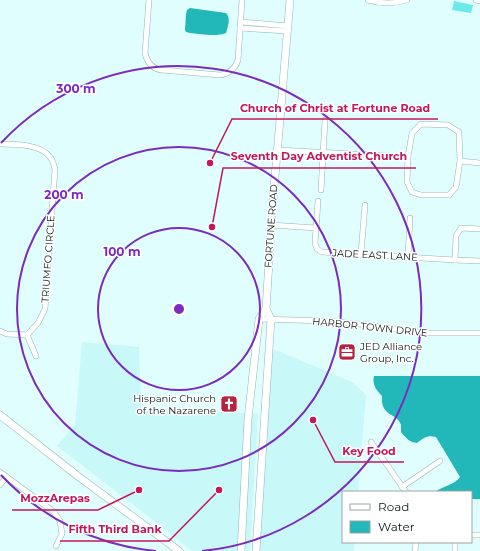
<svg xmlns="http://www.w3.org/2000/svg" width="480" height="551" font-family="Montserrat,sans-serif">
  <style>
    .built { fill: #c9f8f8 }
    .green { fill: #6ee9ea }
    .water { fill: #22b7b9 }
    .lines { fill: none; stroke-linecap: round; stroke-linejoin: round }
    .street-casing { stroke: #92b5b5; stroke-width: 6 }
    .secondary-casing { stroke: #92b5b5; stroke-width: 8 }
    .street { stroke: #fff; stroke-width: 5 }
    .secondary { stroke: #fff; stroke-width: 7 }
    .ring { fill: none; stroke: #7b2cbf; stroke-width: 2 }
    .labels { text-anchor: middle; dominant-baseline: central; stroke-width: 3; stroke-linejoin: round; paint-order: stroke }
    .street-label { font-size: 10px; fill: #0c1a1a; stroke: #fff }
    .poi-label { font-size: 10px; fill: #0c1a1a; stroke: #fff; text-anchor: start }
    .centre { fill: #7b2cbf; stroke: #fff; stroke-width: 2 }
    .ring-label { font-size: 12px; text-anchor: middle; font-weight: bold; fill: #7b2cbf; stroke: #fff; stroke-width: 3; stroke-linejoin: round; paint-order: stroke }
    .leader { fill: none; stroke: #c2185b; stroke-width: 1.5 }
    .callout-dot { fill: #c2185b; stroke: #fff; stroke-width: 1.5 }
    .callout-label { font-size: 11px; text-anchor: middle; font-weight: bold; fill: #c2185b; stroke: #fff; stroke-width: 3; stroke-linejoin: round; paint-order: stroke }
  </style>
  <rect width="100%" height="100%" fill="#e0fefe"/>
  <g class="built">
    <polygon points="82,342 139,347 141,407 258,414 250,551 192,551 149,517 57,446 75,425"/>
    <polygon points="269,347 352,382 366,395 358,492 343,492 343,542 355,542 354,551 256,551"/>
  </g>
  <polygon class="green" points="454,1 473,5 471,13 452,10"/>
  <g class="water">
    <path d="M190 8 226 13C231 18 228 27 226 33 217 37 200 34 190 33L186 32 185 30 186 14 187 10Z"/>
    <path d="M374 376H480V499H471V492H435C443 486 454 485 460 477L436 437C427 435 424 438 417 443 409 442 406 438 401 432 401 431 401 426 401 425 398 413 380 417 382 396 376 390 372 384 374 376Z"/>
  </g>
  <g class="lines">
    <g class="street-casing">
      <g id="street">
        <path d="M149 0 145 53C147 62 152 69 162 70L220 75C229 74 235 69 238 60L242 0"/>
        <path d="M368 0C382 4 394 4 407 0"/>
        <polyline points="476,0 480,1"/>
        <polyline points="241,22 288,26"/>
        <polyline points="240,28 287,31"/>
        <path d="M0 144C15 144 41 144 50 157 53 160 54 166 55 169L45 309 38 323 27 335 7 334 0 331"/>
        <polyline points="278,150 408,157 412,133 421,124 448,125 459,132 460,161 456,187 449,195 421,195 412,192 407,182 408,157"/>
        <polyline points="460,161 480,163"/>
        <polyline points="321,190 325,120"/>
        <polyline points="318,201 315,243 317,249 322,252 455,260"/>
        <polyline points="271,225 316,228"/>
        <polyline points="480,229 461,228 456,236 455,260 480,261"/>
        <polyline points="361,254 365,205"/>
        <polyline points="408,257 410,218"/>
        <polyline points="259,319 328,321 369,325 422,333 480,333"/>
        <polyline points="27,335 36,356"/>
        <polyline points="371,442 406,492"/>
        <polyline points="0,472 54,512 60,521 62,534 56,546"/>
        <polyline points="0,485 6,477"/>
        <polyline points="402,487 440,461"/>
        <polyline points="471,535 480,535"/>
        <polyline points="415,551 416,542"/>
        <polyline points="455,551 455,542"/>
      </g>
    </g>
    <g class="secondary-casing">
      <g id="secondary">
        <polyline points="0,415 79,477 159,536 179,551"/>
        <polyline points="241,551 248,419 259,319 266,309 273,199 278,143 290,0"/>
        <polyline points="256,551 271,319 266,309"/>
      </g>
    </g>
    <use href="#street" class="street"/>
    <use href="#secondary" class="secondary"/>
  </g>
  <g class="ring">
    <circle cx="179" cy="309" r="81"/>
    <circle cx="179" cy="309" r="162"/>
    <path d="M156 551A243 243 0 0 1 1 475M1 143A243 243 0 1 1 202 551"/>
  </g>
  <defs>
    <g id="office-square" transform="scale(0.9)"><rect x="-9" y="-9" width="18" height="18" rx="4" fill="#b52340" stroke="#fff"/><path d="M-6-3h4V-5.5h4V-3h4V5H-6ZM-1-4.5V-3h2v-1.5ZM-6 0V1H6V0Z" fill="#fff"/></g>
    <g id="church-square" transform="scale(0.9)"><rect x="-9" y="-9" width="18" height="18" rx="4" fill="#b52340" stroke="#fff"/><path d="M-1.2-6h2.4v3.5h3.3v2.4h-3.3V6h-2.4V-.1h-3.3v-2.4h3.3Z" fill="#fff"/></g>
  </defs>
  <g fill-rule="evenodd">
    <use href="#office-square" x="347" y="352"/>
    <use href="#church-square" x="229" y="404"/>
  </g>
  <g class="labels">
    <g class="street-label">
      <text transform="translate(271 226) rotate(-86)">FORTUNE ROAD</text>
      <text transform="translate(375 255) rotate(3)">JADE EAST LANE</text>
      <text transform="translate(48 259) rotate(-86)">TRIUMFO CIRCLE</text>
      <text transform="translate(370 327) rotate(6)">HARBOR TOWN DRIVE</text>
    </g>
    <g class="poi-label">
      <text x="360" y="346">JED Alliance<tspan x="360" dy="12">Group, Inc.</tspan></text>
      <text x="216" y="398" text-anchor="end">Hispanic Church<tspan x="216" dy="12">of the Nazarene</tspan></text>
    </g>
  </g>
  <circle cx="179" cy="309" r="6" class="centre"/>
  <g class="ring-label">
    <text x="76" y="93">300 m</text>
    <text x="64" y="199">200 m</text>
    <text x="122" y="256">100 m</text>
  </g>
  <path class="leader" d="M210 163L232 119H438M212 227L223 168H416M313 420L335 462H404M139 490L98 510H12M219 490L169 541H60"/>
  <g class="callout-dot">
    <circle cx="210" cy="163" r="4"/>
    <circle cx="212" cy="227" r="4"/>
    <circle cx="313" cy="420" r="4"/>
    <circle cx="139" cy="490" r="4"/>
    <circle cx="219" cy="490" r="4"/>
  </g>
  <g class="callout-label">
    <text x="335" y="112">Church of Christ at Fortune Road</text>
    <text x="319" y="160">Seventh Day Adventist Church</text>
    <text x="369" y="455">Key Food</text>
    <text x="55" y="502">MozzArepas</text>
    <text x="115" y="533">Fifth Third Bank</text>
  </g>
  <rect x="342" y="491" width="130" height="52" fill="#ffffff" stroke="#9ea3a3"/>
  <rect x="350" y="504" width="20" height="6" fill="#ffffff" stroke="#9ea3a3"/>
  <text x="378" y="511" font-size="12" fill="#0c1a1a">Road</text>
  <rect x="350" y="521" width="20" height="12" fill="#22b7b9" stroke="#9ea3a3"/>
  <text x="378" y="531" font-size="12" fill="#0c1a1a">Water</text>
</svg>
